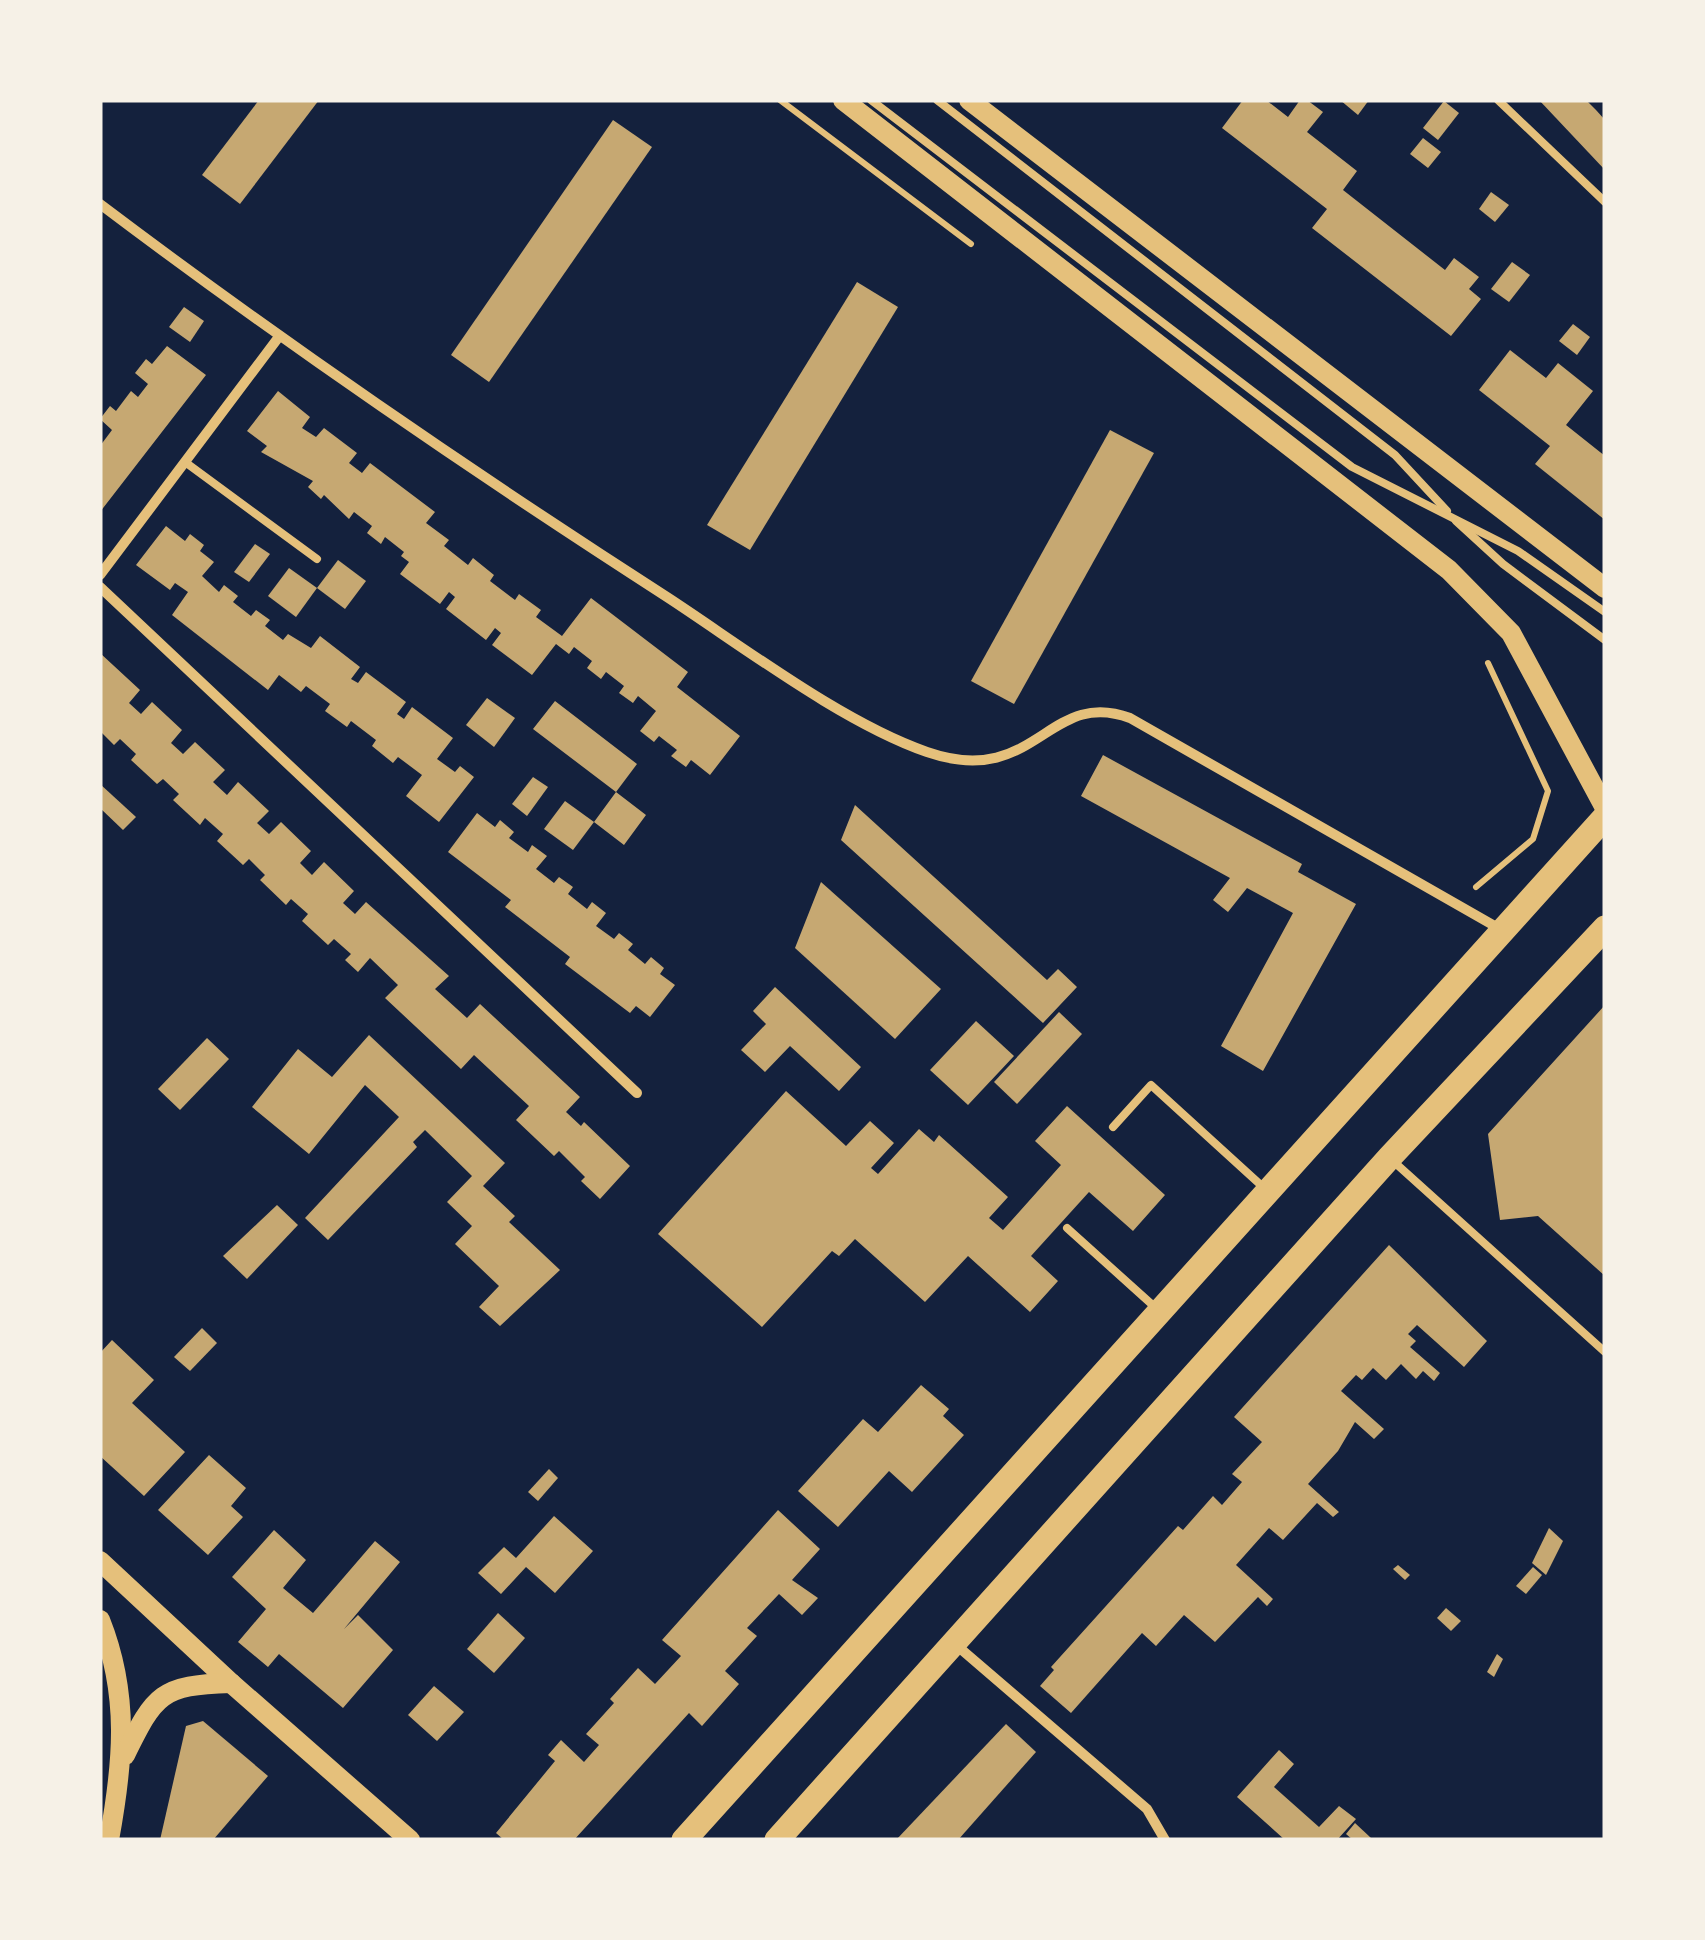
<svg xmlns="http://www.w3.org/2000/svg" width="1705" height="1940" font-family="'Roboto Condensed',sans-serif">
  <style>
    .building { fill: #c6a872 }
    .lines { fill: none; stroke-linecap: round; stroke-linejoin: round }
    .path { stroke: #e5c07b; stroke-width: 6 }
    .service { stroke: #e5c07b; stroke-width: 8 }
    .minor { stroke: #e5c07b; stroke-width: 10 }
    .secondary { stroke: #e5c07b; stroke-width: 20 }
    .primary { stroke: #e5c07b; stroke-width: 25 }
  </style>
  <rect width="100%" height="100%" fill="#14213d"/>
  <g class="building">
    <polygon points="259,100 319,100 240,204 202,175"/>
    <polygon points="1243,100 1266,100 1288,117 1300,100 1307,100 1323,112 1307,132 1357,171 1343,190 1445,270 1454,258 1479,277 1469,289 1481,299 1451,336 1312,228 1327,209 1222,128"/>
    <polygon points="1340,100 1369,100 1358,115"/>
    <polygon points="1539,100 1586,100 1596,110 1605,120 1605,170"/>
    <polygon points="1444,101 1459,113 1438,140 1423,128"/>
    <polygon points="613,120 652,147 489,382 451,355"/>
    <polygon points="1423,138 1441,152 1428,168 1410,154"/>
    <polygon points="1491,192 1509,205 1495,222 1479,209"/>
    <polygon points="1512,262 1530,275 1509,302 1491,289"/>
    <polygon points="857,282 898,307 750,550 707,525"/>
    <polygon points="184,307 204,321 190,342 169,327"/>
    <polygon points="1573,324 1590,337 1577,355 1559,341"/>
    <polygon points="167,346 206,375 100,512 100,446 112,430 100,419 110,406 116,411 131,391 138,397 148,384 135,373 146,359 152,364"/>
    <polygon points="1510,350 1546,378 1558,363 1593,391 1566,425 1605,456 1605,520 1535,464 1550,446 1479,390"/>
    <polygon points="278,391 310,417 302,428 316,437 324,428 357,453 349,463 362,473 370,463 435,512 426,523 449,540 444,546 468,565 473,558 494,575 490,581 515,600 519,594 541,610 536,617 562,636 591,598 688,672 677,687 740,736 710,775 691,760 686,767 671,756 677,750 659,736 654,742 640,731 656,711 638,696 633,703 619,693 624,686 606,672 601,679 587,668 592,661 574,647 569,654 556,644 532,675 492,645 501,633 495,628 486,640 446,609 455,597 449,592 440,604 400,574 409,562 401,556 404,552 385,537 381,544 367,533 372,526 354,512 349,519 324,495 321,499 308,487 313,481 261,452 267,446 247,431"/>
    <polygon points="1110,430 1154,453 1014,704 971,681"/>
    <polygon points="166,526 185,541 190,534 204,545 200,551 214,562 202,576 219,592 224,585 238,596 233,602 251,616 256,610 270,620 265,626 283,640 288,634 311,648 320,636 360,667 351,679 358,683 366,672 406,702 397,714 404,719 412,707 453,738 437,759 455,772 460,766 474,777 439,822 406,796 422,775 398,757 393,763 372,746 376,740 351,721 347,727 325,711 330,704 306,686 301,692 279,675 268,690 172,615 188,592 175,583 170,590 136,565"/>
    <polygon points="255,544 270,554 249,582 234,572"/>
    <polygon points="338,560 366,581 345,609 317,588"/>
    <polygon points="289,568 317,588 296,617 268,596"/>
    <polygon points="100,653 140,690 129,703 141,714 152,702 182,730 171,743 183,754 195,742 225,770 213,782 227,795 238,782 269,811 257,823 269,834 281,822 311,851 300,863 312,875 324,862 354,891 343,903 355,914 366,902 449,976 435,989 467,1018 480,1004 580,1097 566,1112 581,1126 584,1122 630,1166 600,1199 581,1181 585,1177 559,1151 554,1156 516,1120 529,1106 474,1055 461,1069 385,998 398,985 370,958 358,972 345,960 351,954 334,939 328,945 302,921 308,914 291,899 286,905 260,880 265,875 249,859 243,865 217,841 223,834 205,818 200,825 173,800 179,794 163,779 157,784 131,760 136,754 120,739 114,745 100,731"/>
    <polygon points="487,698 515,718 494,747 466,725"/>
    <polygon points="555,701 637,764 616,792 646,815 624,845 594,822 616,792 533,729"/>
    <polygon points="1103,755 1302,864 1298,872 1356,904 1263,1071 1221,1046 1293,913 1247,888 1228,912 1213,900 1230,878 1081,796"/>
    <polygon points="533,777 548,787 527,816 512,804"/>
    <polygon points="100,784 136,817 123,830 100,808"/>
    <polygon points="565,801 594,822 573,850 544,829"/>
    <polygon points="855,805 1047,980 1058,969 1077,987 1043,1023 841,840"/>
    <polygon points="477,813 495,827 500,820 514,832 509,838 528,852 532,845 547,856 536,869 554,883 559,877 573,887 568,894 587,909 592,902 606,913 596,926 614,939 619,933 633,944 628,950 645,964 651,957 664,968 660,974 675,985 650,1017 636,1006 630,1013 565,964 570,957 505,907 511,900 448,852"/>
    <polygon points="821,882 941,989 895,1039 795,948"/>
    <polygon points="775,987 861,1067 839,1091 790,1046 765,1072 741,1050 766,1024 753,1011"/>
    <polygon points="1605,1005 1605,1276 1538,1216 1500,1220 1488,1134"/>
    <polygon points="1059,1012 1082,1034 1017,1104 994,1082"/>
    <polygon points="976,1021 1014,1056 968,1105 930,1070"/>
    <polygon points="369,1035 505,1163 483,1186 515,1216 509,1222 560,1270 500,1326 479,1307 499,1286 455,1244 472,1226 447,1202 472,1176 425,1130 413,1142 417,1147 328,1240 305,1218 399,1117 365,1085 309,1154 252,1107 298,1049 332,1077"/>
    <polygon points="207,1038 229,1059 180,1110 158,1089"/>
    <polygon points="786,1091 846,1146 870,1121 894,1143 871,1168 878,1174 919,1129 934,1142 939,1135 1008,1197 989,1218 1003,1230 1061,1165 1035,1141 1067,1106 1165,1195 1133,1231 1089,1192 1031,1256 1058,1281 1030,1312 968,1256 925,1302 855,1239 839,1256 832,1251 762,1327 658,1234"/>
    <polygon points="277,1205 298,1225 247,1279 223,1256"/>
    <polygon points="1389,1245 1487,1341 1464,1367 1417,1325 1408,1334 1416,1341 1410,1347 1440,1373 1434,1381 1423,1371 1416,1379 1401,1364 1386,1380 1373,1368 1362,1380 1356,1375 1341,1391 1384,1429 1374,1439 1355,1422 1338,1451 1308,1484 1339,1512 1333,1517 1317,1503 1283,1540 1269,1528 1236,1565 1273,1599 1267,1606 1258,1597 1215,1642 1184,1615 1156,1646 1142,1633 1071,1713 1040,1686 1054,1670 1051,1667 1178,1526 1183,1530 1213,1496 1222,1505 1242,1482 1232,1474 1262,1442 1234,1417"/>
    <polygon points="202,1328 217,1343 190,1371 174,1357"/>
    <polygon points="112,1340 154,1380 132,1403 185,1452 144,1496 100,1456 100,1353"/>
    <polygon points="921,1385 949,1409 943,1416 964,1435 912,1492 889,1471 838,1527 798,1491 863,1419 878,1432"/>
    <polygon points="209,1455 246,1488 231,1506 243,1517 208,1555 158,1510"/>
    <polygon points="549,1469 558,1478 538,1501 528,1492"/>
    <polygon points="778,1510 820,1549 792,1580 818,1598 802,1615 779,1594 747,1628 757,1636 725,1671 739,1684 702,1726 689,1713 574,1840 504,1840 496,1833 555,1761 548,1755 561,1740 584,1762 599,1745 586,1734 614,1703 610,1699 638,1668 655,1684 681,1656 662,1640"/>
    <polygon points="554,1516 593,1551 555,1593 526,1567 501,1594 478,1573 504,1547 516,1558"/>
    <polygon points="1549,1528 1563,1541 1546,1575 1532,1563"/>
    <polygon points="274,1530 306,1560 283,1588 313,1613 375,1541 400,1562 344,1629 358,1615 393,1650 343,1708 279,1654 268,1667 238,1642 266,1609 232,1577"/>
    <polygon points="1398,1565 1410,1575 1405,1580 1393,1569"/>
    <polygon points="1533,1567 1542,1575 1526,1594 1516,1586"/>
    <polygon points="1446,1608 1461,1621 1451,1631 1437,1618"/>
    <polygon points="498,1613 525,1638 494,1673 467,1649"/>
    <polygon points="1497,1654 1503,1659 1494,1677 1487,1672"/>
    <polygon points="434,1686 464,1712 437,1741 408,1715"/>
    <polygon points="203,1721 268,1776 213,1840 160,1840 186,1726"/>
    <polygon points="1006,1724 1036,1752 958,1840 896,1840"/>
    <polygon points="1279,1750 1294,1764 1274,1787 1319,1827 1339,1806 1356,1819 1337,1840 1285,1840 1237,1797"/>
    <polygon points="1355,1823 1371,1838 1370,1840 1353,1840 1346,1834"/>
  </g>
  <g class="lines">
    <g class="path">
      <polyline points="780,100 971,244"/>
      <polyline points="1476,887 1533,839 1548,791 1488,663"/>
    </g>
    <g class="service">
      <polyline points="871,100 1352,467 1518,551 1605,612"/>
      <polyline points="937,100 1395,455 1447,511"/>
      <polyline points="1498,100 1605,202"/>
      <polyline points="185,462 317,559"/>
      <polyline points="1456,521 1503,564 1605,640"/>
      <polyline points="1113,1127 1151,1085 1263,1187"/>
      <polyline points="1393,1161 1605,1352"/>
      <polyline points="1067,1228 1157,1309"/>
    </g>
    <g class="minor">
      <path d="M100 204C284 343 473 472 667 597 742 646 843 723 927 752 1036 790 1048 687 1130 718L1500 929"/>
      <polyline points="100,575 278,338"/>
      <polyline points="100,587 637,1093"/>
      <polyline points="955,1644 1147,1809 1165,1840"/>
    </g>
    <g class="secondary">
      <polyline points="843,100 1449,570 1511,633 1605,808"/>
      <polyline points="969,100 1605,588"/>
      <polyline points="100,1561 231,1683 410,1840"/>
      <path d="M100 1620C130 1695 123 1764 109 1840"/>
      <path d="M125 1755C155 1694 161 1685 231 1683"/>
    </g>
    <g class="primary">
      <polyline points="684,1840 1605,817"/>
      <polyline points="777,1840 1389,1158 1605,928"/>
    </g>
  </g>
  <rect width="1705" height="1940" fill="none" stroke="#f6f1e7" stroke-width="205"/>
</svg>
